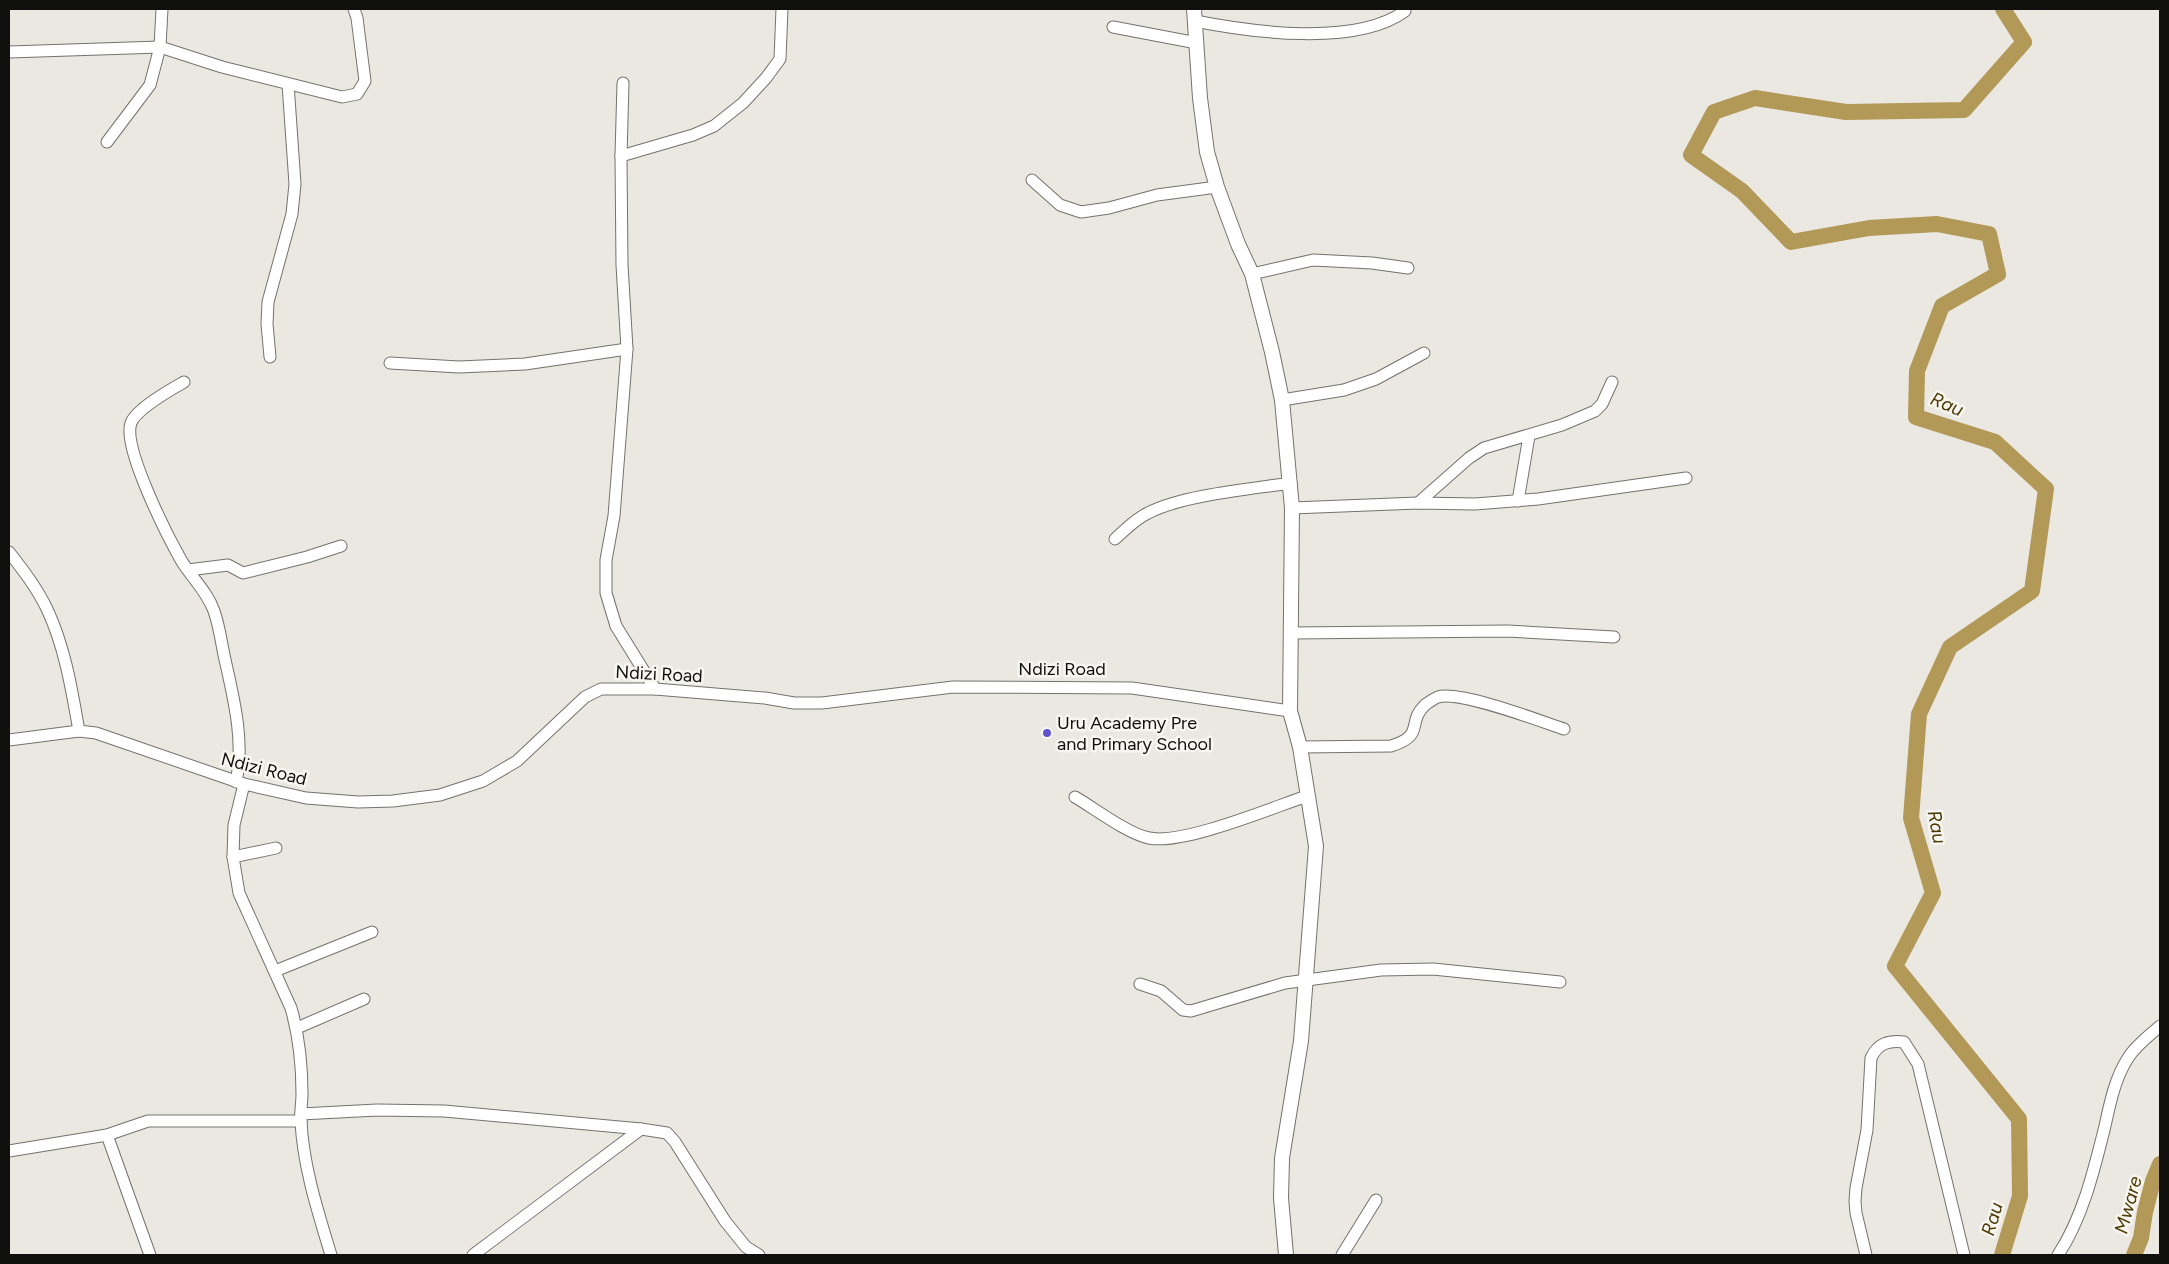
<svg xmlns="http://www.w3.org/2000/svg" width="2169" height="1264" font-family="Figtree,sans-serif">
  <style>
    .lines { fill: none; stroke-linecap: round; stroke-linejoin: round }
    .river { stroke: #b29957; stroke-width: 16 }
    .minor-casing { stroke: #74726d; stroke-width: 13 }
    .tertiary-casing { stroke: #74726d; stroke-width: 16 }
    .minor { stroke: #fff; stroke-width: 11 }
    .tertiary { stroke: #fff; stroke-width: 14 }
    .poi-dot { fill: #5f53cb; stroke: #f8f6f0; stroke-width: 2 }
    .labels { text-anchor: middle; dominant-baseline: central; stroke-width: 5; stroke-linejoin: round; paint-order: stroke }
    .street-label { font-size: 18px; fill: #0f0f0d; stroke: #f8f6f0 }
    .poi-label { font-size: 18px; fill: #0f0f0d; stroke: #f8f6f0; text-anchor: start }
    .water-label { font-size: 19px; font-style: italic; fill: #4e3c05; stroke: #f8f6f0 }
  </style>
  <rect width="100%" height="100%" fill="#ebe8e2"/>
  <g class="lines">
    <g class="river">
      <polyline points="2002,1255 2020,1196 2019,1119 1895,966 1933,893 1911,818 1919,714 1950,647 2032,591 2046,489 1995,442 1916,417 1917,371 1942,306 1998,274 1989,234 1937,224 1869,228 1791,242 1742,191 1691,155 1714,112 1755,98 1846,112 1964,110 2024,42 2003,9"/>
      <polyline points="2134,1255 2141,1238 2145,1212 2153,1181 2160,1164"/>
    </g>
    <g class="minor-casing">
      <g id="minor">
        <path d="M1195 21C1251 32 1356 47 1405 11"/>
        <polyline points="1113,27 1197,43"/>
        <polyline points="9,52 160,47 222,67 342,97 357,94 365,81 357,18 354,9"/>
        <polyline points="623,83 621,156 622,265 627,349 614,516 606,560 606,593 616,626 655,689"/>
        <polyline points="107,142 150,85 160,47 162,9"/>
        <polyline points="621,156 693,135 714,126 743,103 766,78 780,59 782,9"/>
        <polyline points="1032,180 1060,205 1081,212 1109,208 1157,195 1217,187"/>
        <polyline points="1252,274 1313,260 1372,263 1408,268"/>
        <polyline points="270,357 267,324 268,302 292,214 295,184 288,84"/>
        <polyline points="390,363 459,367 525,364 627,349"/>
        <path d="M184 382C170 390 136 409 131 423 122 447 168 537 181 560 191 577 207 591 214 611 219 625 221 640 224 655 233 696 245 740 236 782"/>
        <polyline points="1282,400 1344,390 1376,379 1424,353"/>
        <polyline points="1518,501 1529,436"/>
        <polyline points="1418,503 1469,458 1484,448 1562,425 1595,411 1602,404 1612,382"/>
        <polyline points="1292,508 1418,503 1475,504 1538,499 1686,478"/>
        <path d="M1115 539C1125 530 1135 519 1148 513 1183 495 1251 489 1291 483"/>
        <path d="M9 552C23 570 37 588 47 609 65 647 72 691 79 731"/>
        <polyline points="188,570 228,565 243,573 307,557 341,546"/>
        <polyline points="1291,633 1508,631 1614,637"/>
        <polyline points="9,740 79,731 96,733 244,784 306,798 358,802 393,801 440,795 483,781 517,761 585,697 601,689 655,689 765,698 794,703 822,703 953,687 1132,688 1290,711"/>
        <path d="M1300 747 1391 746C1426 735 1406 723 1425 705 1429 702 1433 699 1438 697 1459 690 1540 721 1564 729"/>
        <path d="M244 784 234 825 233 857 239 893 291 1008C299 1036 302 1065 302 1094 302 1103 300 1112 301 1121 303 1166 318 1212 331 1255"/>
        <path d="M1075 797C1094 808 1128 834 1149 838 1183 845 1271 808 1307 796"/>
        <polyline points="233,857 276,848"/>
        <polyline points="275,971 372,932"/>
        <polyline points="1140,984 1161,991 1183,1010 1191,1011 1285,983 1381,970 1433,969 1560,982"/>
        <polyline points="297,1028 364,999"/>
        <polyline points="301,1114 377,1110 444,1111 641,1129 667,1133 675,1142 725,1221 746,1247 759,1255"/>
        <polyline points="107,1135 150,1255"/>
        <polyline points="9,1151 107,1135 148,1121 301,1121"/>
        <polyline points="473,1255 641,1129"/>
        <polyline points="1342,1255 1376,1200"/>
        <path d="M1866 1255 1856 1213 1855 1201 1856 1188 1867 1130 1871 1058C1878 1043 1889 1040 1904 1042L1918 1064 1964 1255"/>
        <path d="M2058 1255C2083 1217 2094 1170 2105 1126 2110 1103 2115 1078 2128 1058 2136 1045 2149 1036 2160 1026"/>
      </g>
    </g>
    <g class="tertiary-casing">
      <polyline id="tertiary" points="1194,9 1200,98 1207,152 1217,187 1238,244 1252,274 1272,352 1282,400 1292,508 1290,711 1300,747 1316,846 1301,1041 1282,1158 1281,1198 1286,1255"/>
    </g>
    <use href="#minor" class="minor"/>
    <use href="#tertiary" class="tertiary"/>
  </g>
  <circle class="poi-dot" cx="1047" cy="733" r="5"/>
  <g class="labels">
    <g class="street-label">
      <text x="1062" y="669">Ndizi Road</text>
      <text transform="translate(659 674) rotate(3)">Ndizi Road</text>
      <text transform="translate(264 769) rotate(14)">Ndizi Road</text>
    </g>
    <g class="poi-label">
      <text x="1057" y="723">Uru Academy Pre<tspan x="1057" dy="21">and Primary School</tspan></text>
    </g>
    <g class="water-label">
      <text transform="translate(1947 404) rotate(23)">Rau</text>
      <text transform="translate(1937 827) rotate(79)">Rau</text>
      <text transform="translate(2128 1205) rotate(-75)">Mware</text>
      <text transform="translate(1992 1219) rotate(-74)">Rau</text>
    </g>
  </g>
  <rect width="2169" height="1264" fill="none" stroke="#0f0f0d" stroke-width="20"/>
</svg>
